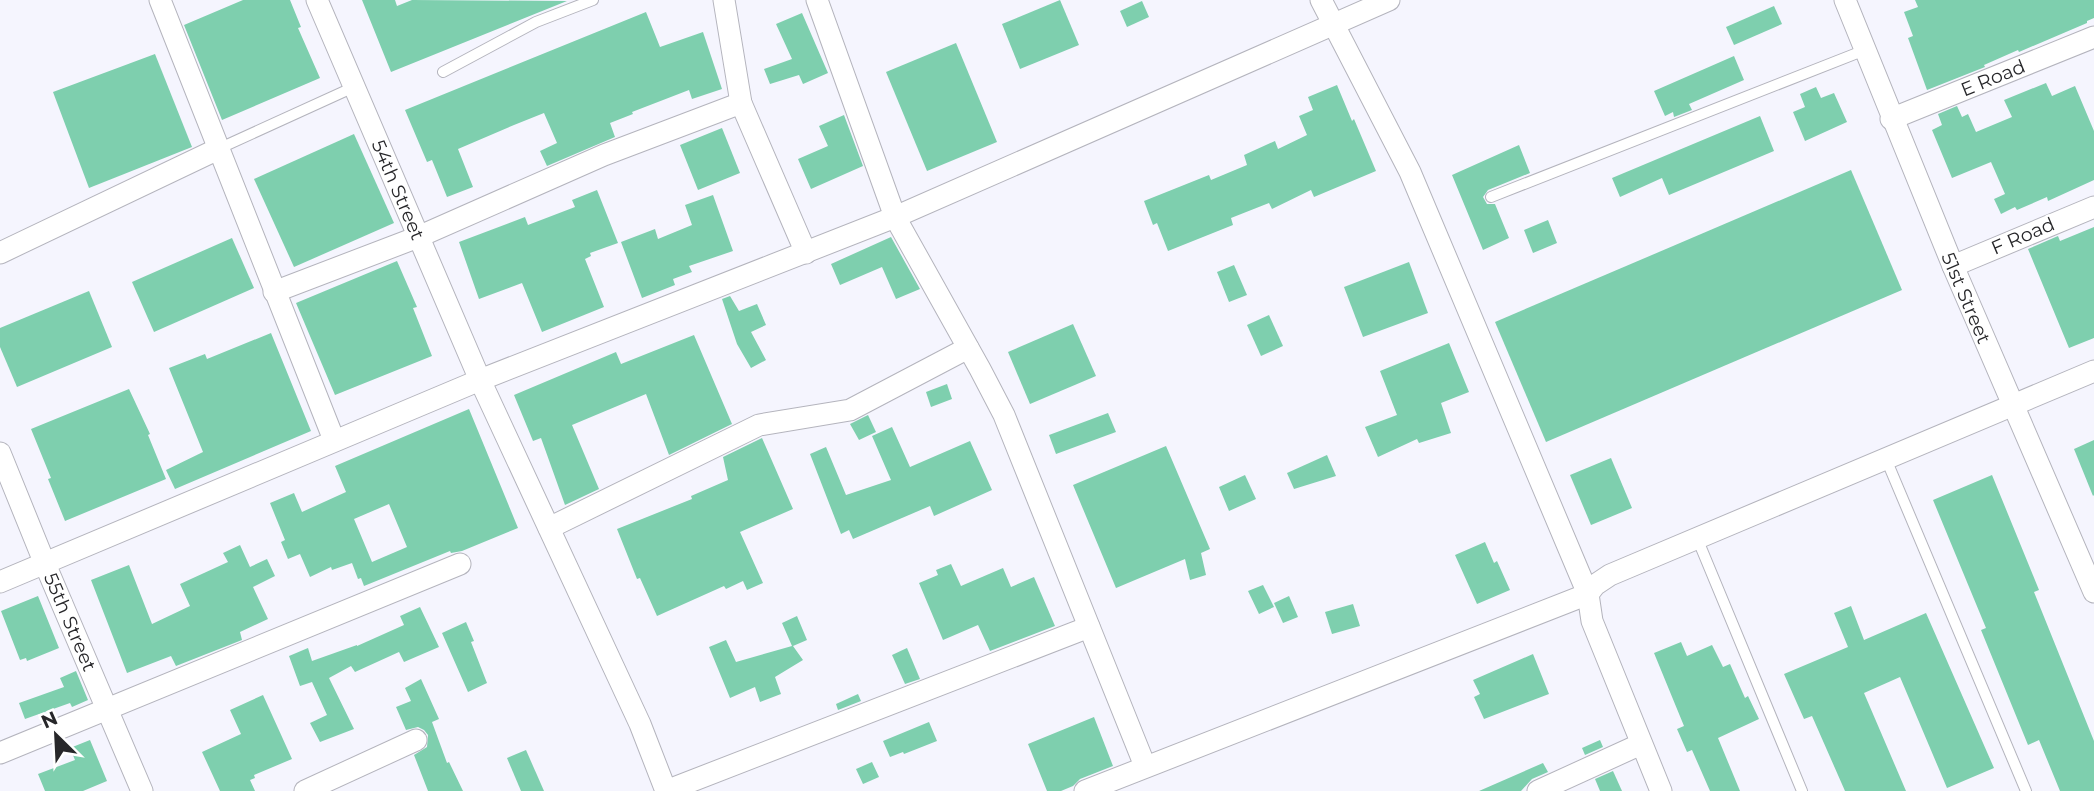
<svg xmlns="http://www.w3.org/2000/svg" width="2094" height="791" font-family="Montserrat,sans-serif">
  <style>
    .building { fill: #7ecfae; fill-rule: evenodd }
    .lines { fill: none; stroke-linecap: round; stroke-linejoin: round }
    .lane-casing { stroke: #b4b4bd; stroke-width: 12 }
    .street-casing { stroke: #b4b4bd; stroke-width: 23 }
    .lane { stroke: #fff; stroke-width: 10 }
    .street { stroke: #fff; stroke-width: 21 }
    .labels { text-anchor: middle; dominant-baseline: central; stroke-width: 5; stroke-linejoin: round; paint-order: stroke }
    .street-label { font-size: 19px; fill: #27272a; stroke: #fff }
  </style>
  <rect width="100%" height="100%" fill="#f5f5fe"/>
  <g class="building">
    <polygon points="243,0 290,0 301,27 298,28 320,78 222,120 184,25"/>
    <polygon points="362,0 395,0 397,6 412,0 567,1 391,72"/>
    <polygon points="1060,0 1079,45 1020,69 1002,24"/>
    <polygon points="1915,0 2094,0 2094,18 2087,21 2087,23 2019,52 2018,50 1984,65 1985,67 1927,90 1908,38 1913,36 1904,12 1918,7"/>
    <polygon points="1142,1 1149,17 1127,27 1120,11"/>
    <polygon points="1774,6 1782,24 1734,45 1726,27"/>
    <polygon points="646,12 660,47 703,32 722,89 692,99 689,90 632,112 633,114 610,123 615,137 547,166 540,151 557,143 544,113 514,125 458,149 473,187 447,197 432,160 427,162 405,110"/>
    <polygon points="802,13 828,73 803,84 799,75 770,84 764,69 792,59 776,24"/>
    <polygon points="956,43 997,142 927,171 886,72"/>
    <polygon points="155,54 192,147 89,188 53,92"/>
    <polygon points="1734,56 1744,80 1689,104 1692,110 1674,117 1673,112 1665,116 1654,91"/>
    <polygon points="2046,83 2052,96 2075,86 2094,131 2094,180 2048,201 2047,197 2017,210 2015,207 2001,214 1994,199 2005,194 1991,162 1952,178 1932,130 1942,125 1938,114 1957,106 1962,117 1968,114 1976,132 2012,117 2004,100"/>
    <polygon points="1337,85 1352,121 1354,119 1376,171 1314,197 1311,190 1272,209 1269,203 1231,218 1233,225 1168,251 1157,223 1153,225 1144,201 1209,175 1211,180 1247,165 1244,155 1275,141 1278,149 1307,135 1299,116 1313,110 1308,97"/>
    <polygon points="1816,87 1821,98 1834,93 1847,122 1805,141 1793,112 1805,107 1800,94"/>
    <polygon points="844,115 863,166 811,189 798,159 828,146 819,126"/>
    <polygon points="1760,116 1774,151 1669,195 1662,178 1620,197 1612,178"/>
    <polygon points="722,128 740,173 698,190 680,145"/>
    <polygon points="354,134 394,223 294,267 254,179"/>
    <polygon points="1519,145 1530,173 1488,190 1483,197 1487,204 1495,204 1509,238 1483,250 1452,175"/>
    <polygon points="1851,170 1902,290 1546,442 1495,322"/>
    <polygon points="597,190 618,243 590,253 591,256 585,259 604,307 542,332 522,283 479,299 459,242 525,217 528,225 575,207 572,200"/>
    <polygon points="713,195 733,251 689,266 692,272 673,279 675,285 642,298 621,242 655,229 658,239 692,225 685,205"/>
    <polygon points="1548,220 1557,243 1533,253 1524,230"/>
    <polygon points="2094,227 2094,338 2069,348 2028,249 2058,236 2060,241"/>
    <polygon points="891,237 920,289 896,299 882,267 840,285 831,264"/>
    <polygon points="232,238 254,288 154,332 132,282"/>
    <polygon points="397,261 417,307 413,308 432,356 335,395 296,303"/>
    <polygon points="1409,262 1428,313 1363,337 1344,287"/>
    <polygon points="1234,265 1247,295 1229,302 1217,272"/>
    <polygon points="89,291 112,347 17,387 0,347 0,328"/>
    <polygon points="730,296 739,311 757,304 766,325 751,332 766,360 751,368 737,344 722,299"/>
    <polygon points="1269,315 1283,346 1261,356 1247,325"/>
    <polygon points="1073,324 1096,376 1030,404 1008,352"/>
    <polygon points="271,333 311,431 175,489 166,470 203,452 169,368 205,354 207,359"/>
    <polygon points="694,335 732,424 669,455 646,394 572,425 599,489 565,505 541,438 533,441 514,395 616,352 621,364"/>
    <polygon points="1449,343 1469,392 1441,403 1451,433 1419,443 1417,439 1378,457 1365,427 1397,415 1380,371"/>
    <polygon points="947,384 952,399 931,407 926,392"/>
    <polygon points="129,389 150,434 148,435 166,479 65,521 48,479 51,478 31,429"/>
    <path d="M469 409 518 528 462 551 451 553 450 551 364 586 361 578 358 579 352 563 332 570 331 567 310 577 300 554 288 559 281 542 285 540 270 503 294 493 302 512 346 492 335 466ZM389 504 407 547 372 562 354 519Z"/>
    <polygon points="1108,413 1116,432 1056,454 1049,435"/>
    <polygon points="868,415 876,432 859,440 850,424"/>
    <polygon points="892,427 910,467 970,441 992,490 934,516 930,506 853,539 849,530 841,534 810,454 826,447 846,495 891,480 872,436"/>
    <polygon points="762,438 793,509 740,532 763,583 747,590 743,581 726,589 724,586 657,616 640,578 637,579 617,529 692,499 691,496 728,480 723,457"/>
    <polygon points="2094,440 2094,495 2093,496 2074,449"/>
    <polygon points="1166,446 1210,549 1201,553 1206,575 1190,580 1185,559 1116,588 1073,485"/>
    <polygon points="1327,455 1336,476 1294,489 1287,473"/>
    <polygon points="1611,458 1632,508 1591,525 1570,475"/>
    <polygon points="1245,475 1256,499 1229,511 1219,487"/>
    <polygon points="1992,475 2039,590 2034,592 2094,741 2094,791 2060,791 2039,740 2028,745 1981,630 1986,628 1933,500"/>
    <polygon points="1485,542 1494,563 1497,561 1510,590 1477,604 1455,555"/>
    <polygon points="240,545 250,567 267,559 275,576 253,587 268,619 240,632 242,640 176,666 171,656 127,673 91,580 129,565 152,624 190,606 180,584 228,562 223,553"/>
    <polygon points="951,564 961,586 1003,568 1011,587 1034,577 1055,626 990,651 978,625 943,640 919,583 938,575 936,570"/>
    <polygon points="1263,585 1274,607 1259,614 1248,591"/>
    <polygon points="38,596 59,648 27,661 26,658 20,660 1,611"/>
    <polygon points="1289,596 1298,617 1283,623 1274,603"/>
    <polygon points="1353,604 1360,626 1332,634 1325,612"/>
    <polygon points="1851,606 1864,640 1926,613 1994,768 1947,788 1900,677 1864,693 1906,791 1845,791 1812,716 1804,719 1784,674 1848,647 1834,613"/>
    <polygon points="420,607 439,647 404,662 399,652 355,672 351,666 329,678 354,729 320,742 310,723 327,715 312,682 300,686 289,656 308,648 312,661 357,645 357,646 404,625 400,616"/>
    <polygon points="797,616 807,640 793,646 803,660 775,677 781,694 760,702 755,687 730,698 709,647 726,640 736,662 792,646 782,623"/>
    <polygon points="466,622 474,641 471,642 487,683 468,692 442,633"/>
    <polygon points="1681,642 1687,656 1712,645 1723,667 1730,664 1745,698 1748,696 1759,719 1718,738 1740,791 1710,791 1692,750 1687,752 1677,729 1684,726 1654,653"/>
    <polygon points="907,648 920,679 905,684 892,655"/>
    <polygon points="1533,654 1549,694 1484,719 1474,697 1480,694 1473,680"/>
    <polygon points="76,671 88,700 72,707 70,703 25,719 19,703 64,687 60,678"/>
    <polygon points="421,679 439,719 432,722 447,763 449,762 463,791 428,791 414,755 427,747 428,735 424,730 418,727 406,730 396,707 411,701 405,688"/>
    <polygon points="858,694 861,701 838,710 836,704"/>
    <polygon points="263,695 292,759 254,775 255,778 250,780 255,791 220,791 202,752 241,734 230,710"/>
    <polygon points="1094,717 1113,766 1080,779 1073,786 1061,791 1047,791 1028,744"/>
    <polygon points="929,722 937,741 904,754 903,752 890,757 883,741"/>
    <polygon points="90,740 107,781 83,791 45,791 38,774 75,760 70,748"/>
    <polygon points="1600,740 1603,747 1585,755 1582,748"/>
    <polygon points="526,750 544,791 521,791 507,758"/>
    <polygon points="872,762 879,777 863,784 856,769"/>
    <polygon points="1543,763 1548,772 1532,779 1521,791 1479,791"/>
    <polygon points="1613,771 1622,791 1600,791 1595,779"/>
  </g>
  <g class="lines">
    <g class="lane-casing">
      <g id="lane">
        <polyline points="443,72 536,22 593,0"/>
        <polyline points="218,149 354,87"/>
        <polyline points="1491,197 1865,50"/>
        <polyline points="1886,459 2026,791"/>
        <polyline points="1697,538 1802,791"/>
      </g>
    </g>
    <g class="street-casing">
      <g id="street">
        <polyline points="160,0 334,440"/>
        <polyline points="317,0 480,380 640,724 666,791"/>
        <polyline points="724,0 741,103 806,253"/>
        <polyline points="817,0 895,217 980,369 1004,415 1145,766"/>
        <polyline points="1845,0 1953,266 2094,592"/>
        <polyline points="1891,119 2094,37"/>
        <polyline points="0,253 218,149"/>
        <polyline points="1953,266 2094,207"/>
        <polyline points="274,292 418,237 604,155 741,103"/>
        <polyline points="0,453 45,564 142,791"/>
        <polyline points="549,528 759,425 850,410 968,348"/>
        <polyline points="0,582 480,380 895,217 1389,0"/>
        <polyline points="0,753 460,564"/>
        <polyline points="305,791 416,740"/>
        <polyline points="666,791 1089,627"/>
        <polyline points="1085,791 1588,594 1410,172 1321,0"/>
        <polyline points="1538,791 1641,744"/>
        <polyline points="1661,791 1592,621 1588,594 1595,585 1610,575 2094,371"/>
      </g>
    </g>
    <use href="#lane" class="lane"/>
    <use href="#street" class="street"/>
  </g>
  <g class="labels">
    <g class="street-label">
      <text transform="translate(1993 78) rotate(-22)">E Road</text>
      <text transform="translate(398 190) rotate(67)">54th Street</text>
      <text transform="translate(2023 236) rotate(-23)">F Road</text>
      <text transform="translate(1966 298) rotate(67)">51st Street</text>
      <text transform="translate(70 622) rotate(67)">55th Street</text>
    </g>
  </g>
  <g transform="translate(56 735) rotate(336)" stroke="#ffffff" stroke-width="5" paint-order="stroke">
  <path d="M0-5L12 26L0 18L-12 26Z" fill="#27272a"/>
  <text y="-10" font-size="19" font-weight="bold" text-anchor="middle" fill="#27272a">N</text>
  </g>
</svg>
